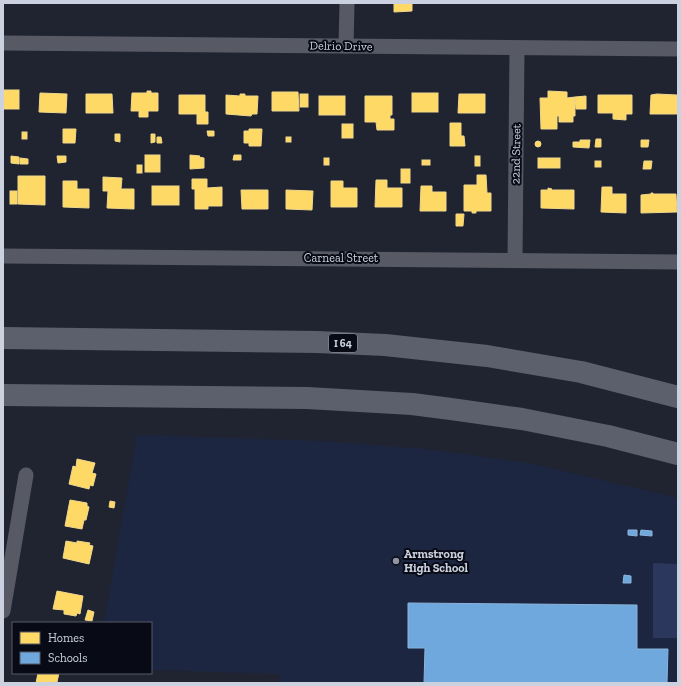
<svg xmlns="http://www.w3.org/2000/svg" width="681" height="686" font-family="'Zilla Slab',serif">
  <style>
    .built { fill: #1d2640 }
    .green { fill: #2c375e }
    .homes { fill: #ffd966; stroke: #f0d78b }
    .schools { fill: #6fa8dc; stroke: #8bb4dd }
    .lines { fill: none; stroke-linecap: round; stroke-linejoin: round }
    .minor { stroke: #575a65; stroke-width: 15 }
    .motorway { stroke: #5c606d; stroke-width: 22 }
    .poi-dot { fill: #9094a3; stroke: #080b15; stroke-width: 1.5 }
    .labels { text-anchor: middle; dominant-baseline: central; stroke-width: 4; stroke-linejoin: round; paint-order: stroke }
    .shield { fill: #080b15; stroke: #9196a3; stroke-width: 1 }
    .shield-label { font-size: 11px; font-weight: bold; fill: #ccd1e0 }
    .street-label { font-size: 12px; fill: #ccd1e0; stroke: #080b15 }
    .poi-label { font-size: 12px; font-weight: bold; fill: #ccd1e0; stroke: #080b15; text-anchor: start }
  </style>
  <rect width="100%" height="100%" fill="#202431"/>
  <polygon class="built" points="137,435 322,441 426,449 529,463 678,498 678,683 280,683 280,674 151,670 151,623 104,623"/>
  <polygon class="green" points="653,563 678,564 678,638 653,638"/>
  <g class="homes">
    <polygon points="394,3 412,3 412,11 394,12"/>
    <rect x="3" y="90" width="16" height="19"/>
    <polygon points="147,91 151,91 151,93 158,93 158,111 148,111 148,117 139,117 139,111 131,111 132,93 147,93"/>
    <polygon points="548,91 567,92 567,98 575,97 575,116 573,116 573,122 559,122 559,116 557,116 557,129 541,129 540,98 548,98"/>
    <polygon points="272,92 298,92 299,111 272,111"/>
    <polygon points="40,93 67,94 66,113 39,112"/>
    <rect x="412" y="93" width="26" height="19"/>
    <polygon points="86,94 112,94 113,113 86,113"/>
    <polygon points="240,94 245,94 245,96 258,96 257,114 252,114 251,116 226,114 226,95 240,96"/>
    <rect x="300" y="94" width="8" height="13"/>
    <polygon points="459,94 485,94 485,113 458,113"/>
    <polygon points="657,94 677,95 677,114 650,114 651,95"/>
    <polygon points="179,95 205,95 205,112 208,112 208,124 197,124 197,114 179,114"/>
    <polygon points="598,95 632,95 632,114 626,114 626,120 613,119 613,113 598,113"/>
    <rect x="319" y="96" width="26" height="19"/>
    <polygon points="365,96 392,96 392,115 390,115 390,119 394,119 394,130 377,130 376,122 365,122"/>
    <polygon points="586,96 586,109 576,109 575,97"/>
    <polygon points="450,123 461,123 461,136 464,136 465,146 450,146"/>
    <rect x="342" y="124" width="11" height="14"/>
    <polygon points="63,129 76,129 75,143 63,143"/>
    <polygon points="249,129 262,129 261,146 249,146 249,143 244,143 244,131 249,131"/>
    <polygon points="207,131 214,131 214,136 208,136"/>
    <rect x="22" y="132" width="5" height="7"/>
    <polygon points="115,134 120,134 120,142 115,141"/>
    <polygon points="151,134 155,134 155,142 151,143"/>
    <polygon points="157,137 161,137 162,143 157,143"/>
    <rect x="286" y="137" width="5" height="5"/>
    <polygon points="596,139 601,139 601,147 595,147"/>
    <polygon points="580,140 590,140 589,148 573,147 573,142 580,142"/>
    <polygon points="641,140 649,140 648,147 641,147"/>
    <circle cx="538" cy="144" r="3"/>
    <rect x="145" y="155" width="15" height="17"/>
    <polygon points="190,155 200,156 199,157 204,158 204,168 190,169"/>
    <polygon points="234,155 241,155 241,160 233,160"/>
    <polygon points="11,156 19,157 19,164 11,163"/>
    <polygon points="57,156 66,156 66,162 58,163"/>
    <rect x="475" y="156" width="5" height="10"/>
    <polygon points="20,158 28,159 28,164 20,164"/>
    <rect x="324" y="158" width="5" height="7"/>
    <rect x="538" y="158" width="22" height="10"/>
    <rect x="422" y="160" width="8" height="5"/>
    <rect x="595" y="161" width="6" height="6"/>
    <polygon points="644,161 652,161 651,169 643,169"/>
    <rect x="137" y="165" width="5" height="8"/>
    <rect x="401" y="169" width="9" height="14"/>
    <polygon points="477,175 486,175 487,193 491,193 491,211 476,211 476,213 472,213 472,211 464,211 464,185 477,185"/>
    <polygon points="18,176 45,176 45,205 18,204"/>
    <polygon points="103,177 122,178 121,189 134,189 134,209 107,208 108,191 103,191"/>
    <polygon points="192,179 207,179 207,188 222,187 222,206 208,206 208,209 195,209 195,189 192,189"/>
    <polygon points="376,180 387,180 387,188 402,188 402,207 375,207"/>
    <polygon points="63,181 77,181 77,189 89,189 89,208 63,207"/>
    <polygon points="331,181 343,181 343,188 357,188 357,207 331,207"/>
    <rect x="152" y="186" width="27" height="19"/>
    <polygon points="421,186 432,186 432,192 446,192 446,211 420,211"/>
    <polygon points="602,187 612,187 612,194 626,194 626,213 601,212"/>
    <polygon points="548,188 552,189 551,190 574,190 574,209 541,208 541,190 548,190"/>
    <polygon points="241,190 268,190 268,209 242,209"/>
    <polygon points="286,190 313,191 312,210 286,209"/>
    <rect x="10" y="191" width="7" height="13"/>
    <polygon points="651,193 653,193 653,194 676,194 677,212 641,213 641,195 651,194"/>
    <polygon points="456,214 464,214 463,226 456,226"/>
    <polygon points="77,459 95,463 92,473 96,474 93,486 90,485 89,489 69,484 73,466 76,467"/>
    <polygon points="70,500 87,503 87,506 89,507 86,520 84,520 82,529 65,526"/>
    <polygon points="110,501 115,502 114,508 109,507"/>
    <polygon points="66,541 77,543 77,541 90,543 89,545 93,546 89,564 63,558"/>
    <polygon points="57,591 83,596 80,614 77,613 76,616 64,614 64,610 53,609"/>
    <polygon points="88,610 94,612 92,621 85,620"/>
    <polygon points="38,673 59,673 57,682 36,683"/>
  </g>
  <g class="schools">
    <polygon points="628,530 637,530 637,536 628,535"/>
    <polygon points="641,530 652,531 652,536 640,535"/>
    <polygon points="624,575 631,576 631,583 623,583"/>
    <polygon points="408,603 637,605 637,649 668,649 667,683 424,683 425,648 408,648"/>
  </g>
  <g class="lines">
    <g class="minor">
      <polyline points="3,43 678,49"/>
      <polyline points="346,46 347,3"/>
      <polyline points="3,256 678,262"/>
      <polyline points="515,260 517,48"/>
      <polyline points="3,611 26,475"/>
    </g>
    <g class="motorway">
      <polyline points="3,338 317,342 385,345 487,356 581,372 678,397"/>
      <polyline points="3,395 307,398 412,404 451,409 522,419 608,436 678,454"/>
    </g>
  </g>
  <circle class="poi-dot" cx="396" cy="561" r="4"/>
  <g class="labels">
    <rect class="shield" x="329" y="334" width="28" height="18" rx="3"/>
    <g class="shield-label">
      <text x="343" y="343">I 64</text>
    </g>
    <g class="street-label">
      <text transform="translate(341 46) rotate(1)">Delrio Drive</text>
      <text transform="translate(516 154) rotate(-89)">22nd Street</text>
      <text x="341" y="258">Carneal Street</text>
    </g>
    <g class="poi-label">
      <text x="404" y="554">Armstrong<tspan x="404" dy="14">High School</tspan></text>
    </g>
  </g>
  <rect width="681" height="686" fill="none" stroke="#ccd1e0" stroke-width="8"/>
  <rect x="12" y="622" width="140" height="52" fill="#080b15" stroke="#565a66"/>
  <rect x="20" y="632" width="20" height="12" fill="#ffd966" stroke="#565a66"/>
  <text x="48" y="642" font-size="12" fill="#ccd1e0">Homes</text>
  <rect x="20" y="652" width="20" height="12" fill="#6fa8dc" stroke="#565a66"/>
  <text x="48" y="662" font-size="12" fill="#ccd1e0">Schools</text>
</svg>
